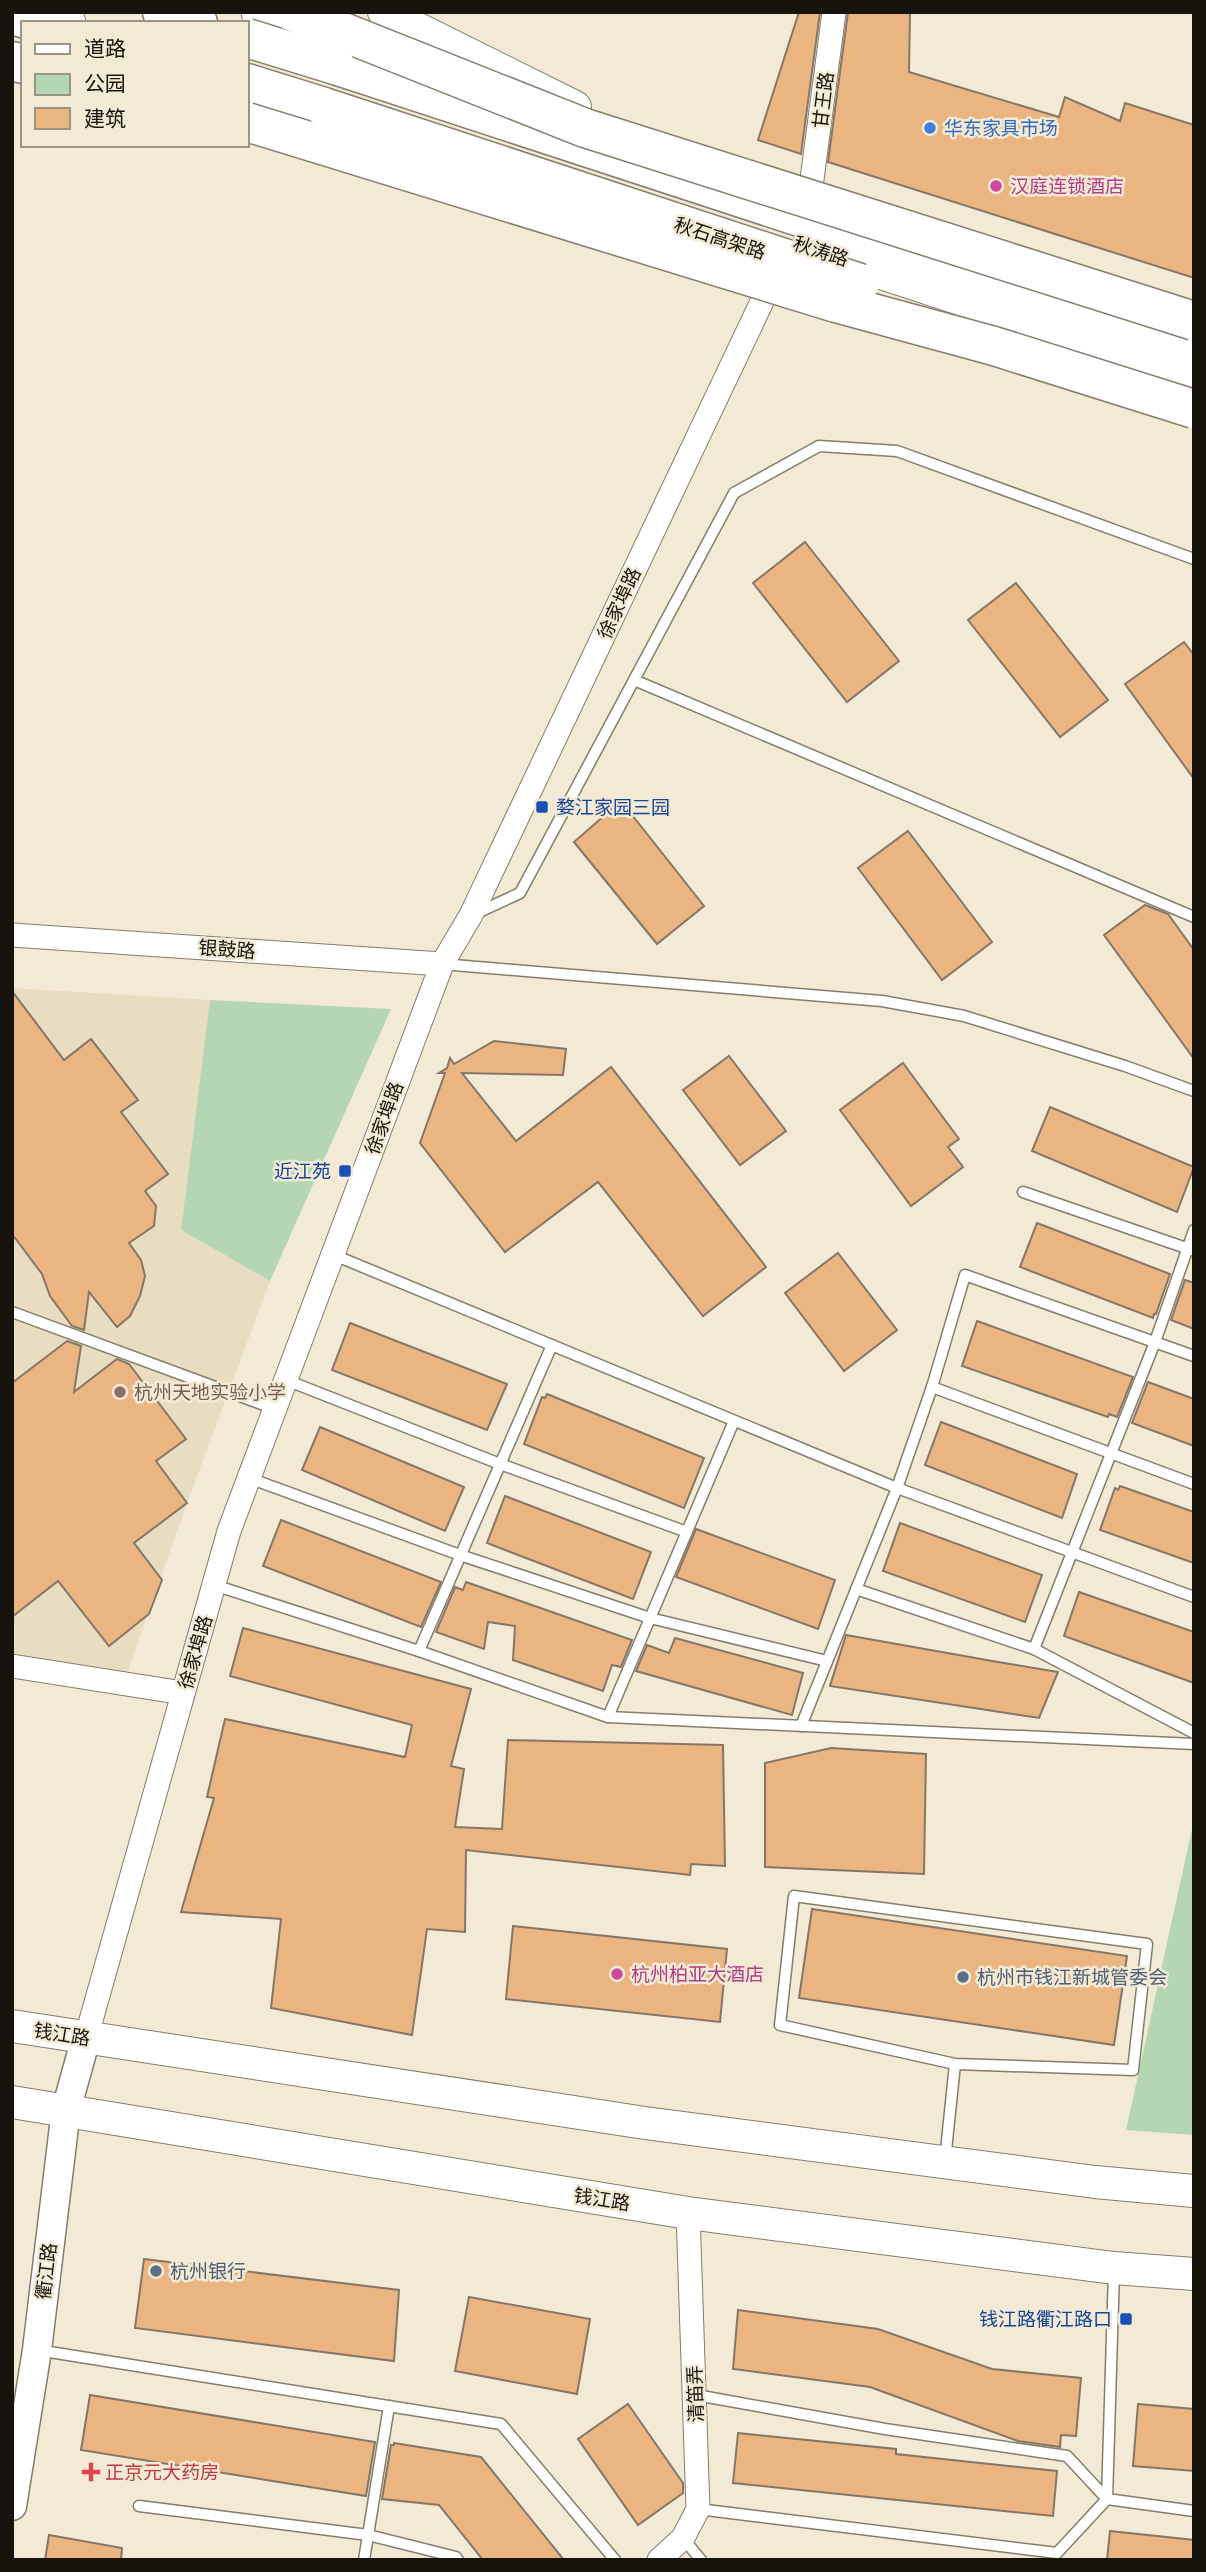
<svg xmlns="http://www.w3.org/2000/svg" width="1206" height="2572" font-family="'Archivo Narrow','Noto Sans SC',sans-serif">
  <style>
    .built { fill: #e8ddc1 }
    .green { fill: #b5d6b3 }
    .building { fill: #ebb581; stroke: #867667; stroke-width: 2 }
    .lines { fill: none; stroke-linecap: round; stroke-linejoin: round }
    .service-casing { stroke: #847d6a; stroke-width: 13 }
    .minor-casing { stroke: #847d6a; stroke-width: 25 }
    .tertiary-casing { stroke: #847d6a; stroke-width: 31 }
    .secondary-casing { stroke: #847d6a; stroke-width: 34 }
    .primary-casing { stroke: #847d6a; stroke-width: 39 }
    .trunk-casing { stroke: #847d6a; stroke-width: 41 }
    .service { stroke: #fff; stroke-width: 10 }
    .minor { stroke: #fff; stroke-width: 23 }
    .tertiary { stroke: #fff; stroke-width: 28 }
    .secondary { stroke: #fff; stroke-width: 32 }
    .primary { stroke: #fff; stroke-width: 37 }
    .trunk { stroke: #fff; stroke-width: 38 }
    .trunk-bridge-casing { stroke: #847d6a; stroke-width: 41; stroke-linecap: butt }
    .trunk-bridge { stroke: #fff; stroke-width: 38 }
    .shop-dot { fill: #3f7fe0; stroke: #f2ead5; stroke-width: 2.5 }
    .hotel-dot { fill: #d1479c; stroke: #f2ead5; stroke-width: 2.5 }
    .transit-dot { fill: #1a4fb4; stroke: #f2ead5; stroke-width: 2.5 }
    .education-dot { fill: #8d6e63; stroke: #f2ead5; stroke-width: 2.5 }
    .service-dot { fill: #5c6f8a; stroke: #f2ead5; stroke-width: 2.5 }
    .health-dot { fill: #e0444e; stroke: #f2ead5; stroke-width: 2.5 }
    .labels { text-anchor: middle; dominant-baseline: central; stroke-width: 5; stroke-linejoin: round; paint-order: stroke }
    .street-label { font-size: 19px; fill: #17140d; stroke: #f2ead5 }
    .shop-label { font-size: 19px; fill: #366cbe; stroke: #f2ead5; text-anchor: start }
    .hotel-label { font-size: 19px; fill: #b23c85; stroke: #f2ead5; text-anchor: start }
    .transit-label { font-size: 19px; fill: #164399; stroke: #f2ead5; text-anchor: end }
    .education-label { font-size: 19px; fill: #785e54; stroke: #f2ead5; text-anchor: start }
    .service-label { font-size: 19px; fill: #4e5e75; stroke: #f2ead5; text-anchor: start }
    .health-label { font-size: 19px; fill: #be3a42; stroke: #f2ead5; text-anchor: start }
  </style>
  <rect width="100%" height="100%" fill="#f2ead5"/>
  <polygon class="built" points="12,988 210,1000 181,1230 270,1281 187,1503 127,1674 12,1653"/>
  <g class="green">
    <polygon points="210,1000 391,1009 270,1281 181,1230"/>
    <polygon points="1194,1820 1194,2135 1126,2130"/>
  </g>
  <g class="building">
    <polygon points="799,12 820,12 801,154 758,140"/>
    <polygon points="848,12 910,12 909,72 1059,117 1065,97 1120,121 1125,103 1194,125 1194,278 828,162"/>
    <polygon points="805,542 899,661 847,702 753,583"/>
    <polygon points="1016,583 1108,700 1060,737 968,620"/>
    <polygon points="1184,642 1194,655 1194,779 1125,684"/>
    <polygon points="621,801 704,906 657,944 574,842"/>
    <polygon points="908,831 992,942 942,980 858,868"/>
    <polygon points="1145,905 1168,914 1194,950 1194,1059 1104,935"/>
    <polygon points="12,991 64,1060 91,1039 138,1100 121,1112 168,1174 145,1191 156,1206 154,1226 129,1243 141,1260 145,1276 140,1296 130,1316 117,1327 89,1292 84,1330 72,1326 50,1296 42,1274 12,1234"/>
    <polygon points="494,1041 566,1049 563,1075 462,1073 516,1141 611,1067 766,1267 703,1316 598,1182 505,1252 420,1143 445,1073 439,1073 447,1068 450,1058 454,1064"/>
    <polygon points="729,1056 786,1131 740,1165 683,1090"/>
    <polygon points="903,1063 959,1139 948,1147 963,1167 911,1206 840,1110"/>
    <polygon points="1050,1107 1194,1167 1177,1212 1032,1151"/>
    <polygon points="1037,1223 1170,1274 1156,1314 1154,1314 1153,1318 1020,1267"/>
    <polygon points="838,1253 897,1330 844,1371 785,1293"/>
    <polygon points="1185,1280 1194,1283 1194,1329 1171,1320"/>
    <polygon points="977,1321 1133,1377 1117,1417 1109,1414 1108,1417 962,1366"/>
    <polygon points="350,1323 507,1384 487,1430 332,1370"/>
    <polygon points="67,1341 81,1346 74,1392 117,1359 129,1364 186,1439 156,1461 187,1503 134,1543 162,1580 149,1614 109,1646 58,1581 12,1617 12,1383"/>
    <polygon points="1148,1382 1194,1399 1194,1446 1132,1423"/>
    <polygon points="547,1394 704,1458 684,1508 524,1444 542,1397 545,1398"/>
    <polygon points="941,1422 1077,1474 1062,1518 925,1465"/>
    <polygon points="320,1427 464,1487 445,1531 302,1470"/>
    <polygon points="1120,1486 1194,1512 1194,1563 1100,1530 1115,1488 1118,1490"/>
    <polygon points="505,1496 651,1552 633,1599 487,1543"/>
    <polygon points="281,1520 441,1582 421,1627 263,1566"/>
    <polygon points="900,1523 1042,1575 1025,1622 883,1571"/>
    <polygon points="696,1529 835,1580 818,1629 676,1577"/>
    <polygon points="466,1582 632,1640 621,1667 612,1665 603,1691 513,1660 515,1626 488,1622 484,1649 436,1632 455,1587 463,1590"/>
    <polygon points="1079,1592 1194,1632 1194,1683 1064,1636"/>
    <polygon points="243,1628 471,1689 451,1766 464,1769 455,1827 502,1829 508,1740 723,1745 725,1866 691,1864 690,1875 466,1850 465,1932 427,1929 412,2035 271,2008 281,1919 181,1912 214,1798 207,1797 225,1719 405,1757 412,1725 230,1676"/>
    <polygon points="846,1635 998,1662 1058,1672 1039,1718 830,1686"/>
    <polygon points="675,1638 803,1673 792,1715 636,1671 647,1645 669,1653"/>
    <polygon points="831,1748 926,1754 924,1874 765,1867 765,1763"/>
    <polygon points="812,1909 1127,1956 1114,2045 799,1998"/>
    <polygon points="513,1926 727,1949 720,2022 506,1999"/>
    <polygon points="144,2259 399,2290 394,2361 135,2328"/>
    <polygon points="469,2297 590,2319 577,2394 455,2371"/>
    <polygon points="738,2310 878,2329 992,2369 1081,2378 1076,2436 1061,2435 1060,2447 1018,2441 870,2387 733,2369"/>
    <polygon points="90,2395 375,2442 366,2496 81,2450"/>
    <polygon points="628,2404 683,2483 683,2493 638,2525 578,2439"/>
    <polygon points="1138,2404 1194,2409 1194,2471 1133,2466"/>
    <polygon points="738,2433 896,2449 896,2454 1057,2471 1053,2516 733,2483"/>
    <polygon points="394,2443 481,2457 564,2560 483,2560 439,2505 382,2499 391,2445 394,2445"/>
    <polygon points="1110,2531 1194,2540 1194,2560 1107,2560"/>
    <polygon points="49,2535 122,2548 121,2560 45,2560"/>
  </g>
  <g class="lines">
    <g class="service-casing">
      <g id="service">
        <polyline points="634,680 1194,917"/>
        <polyline points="477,913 520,893 734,493 819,446 897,451 1194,559"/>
        <polyline points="442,964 882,1001 964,1016 1125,1066 1194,1091"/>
        <polyline points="1023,1192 1192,1250"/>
        <polyline points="334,1255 897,1488 932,1387 965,1275 1194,1356"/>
        <polyline points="12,1312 275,1409"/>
        <polyline points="286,1380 500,1464 687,1532"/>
        <polyline points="932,1387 1194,1484"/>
        <polyline points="249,1478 460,1555 650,1618 827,1661"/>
        <polyline points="214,1585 419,1651 608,1717 1194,1744"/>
        <polyline points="856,1589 1034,1649 1194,1733"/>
        <polyline points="1034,1649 1155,1342 1194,1230"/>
        <polyline points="419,1651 552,1345"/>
        <polyline points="608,1717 734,1421"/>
        <polyline points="801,1726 897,1488 1194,1597"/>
        <polyline points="945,2160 955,2064 780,2025 794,1896 1147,1944 1133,2070 955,2064"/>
        <polyline points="37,2350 501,2424 615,2560"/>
        <polyline points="696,2395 885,2429 1067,2456 1107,2499"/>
        <polyline points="1107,2499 1114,2271"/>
        <polyline points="139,2506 368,2535 456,2557 458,2560"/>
        <polyline points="698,2509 1057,2553 1107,2499 1194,2511"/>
        <polyline points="683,2538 701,2560"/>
        <polyline points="364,2560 389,2406"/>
      </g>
    </g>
    <g class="minor-casing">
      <g id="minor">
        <polyline points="811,187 834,12"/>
        <polyline points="12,935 442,964"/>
        <polyline points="12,1666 183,1693"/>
        <polyline points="86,2038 229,1531 442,964 471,915 776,272"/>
        <polyline points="659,2560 683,2538 698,2509 688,2213"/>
      </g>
    </g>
    <g class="tertiary-casing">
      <polyline id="tertiary" points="12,2506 37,2350 66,2110 86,2038"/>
    </g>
    <g class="secondary-casing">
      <g id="secondary">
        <polyline points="384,12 575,107"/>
        <polyline points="12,2026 645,2123 1095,2182 1194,2191"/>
        <polyline points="12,2102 688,2213 1114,2268 1194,2274"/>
      </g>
    </g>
    <g class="primary-casing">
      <g id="primary">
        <polyline points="23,12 67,23"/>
        <polyline points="260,12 323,33"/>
        <polyline points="819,250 1194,373"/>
      </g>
    </g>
    <g class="trunk-casing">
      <g id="trunk">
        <polyline points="162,12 198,23"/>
        <polyline points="12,15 40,23"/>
        <polyline points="12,61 23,64"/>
        <polyline points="335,65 1194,346"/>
        <polyline points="247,83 324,107"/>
      </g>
    </g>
    <use href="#service" class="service"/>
    <use href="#minor" class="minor"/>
    <use href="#tertiary" class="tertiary"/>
    <use href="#secondary" class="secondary"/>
    <use href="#primary" class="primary"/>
    <use href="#trunk" class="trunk"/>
    <g class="trunk-bridge-casing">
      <g id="trunk-bridge">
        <polyline points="293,12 585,128 1194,321"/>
        <polyline points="247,38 335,65"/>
        <polyline points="324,107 860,283"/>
        <polyline points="247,122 836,303 994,346 1194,409"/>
      </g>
    </g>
    <use href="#trunk-bridge" class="trunk-bridge"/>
  </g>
  <circle class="shop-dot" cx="930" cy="128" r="7"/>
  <g class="hotel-dot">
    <circle cx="996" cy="186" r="7"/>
    <circle cx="617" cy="1974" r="7"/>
  </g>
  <g class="transit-dot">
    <rect x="535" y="800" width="14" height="14" rx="3.5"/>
    <rect x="338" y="1164" width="14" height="14" rx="3.5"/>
    <rect x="1119" y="2312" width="14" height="14" rx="3.5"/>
  </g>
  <circle class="education-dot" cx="120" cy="1392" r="7"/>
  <g class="service-dot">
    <circle cx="963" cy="1977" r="7"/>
    <circle cx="156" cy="2271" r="7"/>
  </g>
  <path class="health-dot" d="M87.5 2461.5h7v7h7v7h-7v7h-7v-7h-7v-7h7z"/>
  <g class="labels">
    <g class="street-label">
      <text transform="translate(823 100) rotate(-83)">甘王路</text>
      <text transform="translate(720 238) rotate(18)">秋石高架路</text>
      <text transform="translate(821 251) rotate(18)">秋涛路</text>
      <text transform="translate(619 603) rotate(-65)">徐家埠路</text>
      <text transform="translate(227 949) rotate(4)">银鼓路</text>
      <text transform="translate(384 1118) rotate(-70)">徐家埠路</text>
      <text transform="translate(195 1652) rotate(-74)">徐家埠路</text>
      <text transform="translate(62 2034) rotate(9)">钱江路</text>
      <text transform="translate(602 2199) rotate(9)">钱江路</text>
      <text transform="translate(46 2271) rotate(-83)">衢江路</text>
      <text transform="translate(695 2394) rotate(-92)">清笛弄</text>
    </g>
    <g class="shop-label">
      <text x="944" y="128">华东家具市场</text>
    </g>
    <g class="hotel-label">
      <text x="1010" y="186">汉庭连锁酒店</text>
      <text x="631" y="1974">杭州柏亚大酒店</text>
    </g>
    <g class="transit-label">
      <text x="556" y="807" text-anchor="start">婺江家园三园</text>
      <text x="331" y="1171">近江苑</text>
      <text x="1112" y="2319">钱江路衢江路口</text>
    </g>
    <g class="education-label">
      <text x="134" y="1392">杭州天地实验小学</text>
    </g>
    <g class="service-label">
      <text x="977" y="1977">杭州市钱江新城管委会</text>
      <text x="170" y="2271">杭州银行</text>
    </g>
    <g class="health-label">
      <text x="105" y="2472">正京元大药房</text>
    </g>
  </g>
  <rect width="1206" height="2572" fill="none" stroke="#17140d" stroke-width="28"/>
  <rect x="21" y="21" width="228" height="126" fill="#f2ead5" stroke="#9a9485" stroke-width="2"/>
  <rect x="35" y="44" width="35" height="10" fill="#ffffff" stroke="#9a9485" stroke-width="2"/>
  <text x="84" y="56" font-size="21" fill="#17140d">道路</text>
  <rect x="35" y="74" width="35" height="21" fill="#b5d6b3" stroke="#9a9485" stroke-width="2"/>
  <text x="84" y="91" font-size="21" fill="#17140d">公园</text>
  <rect x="35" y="108" width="35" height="21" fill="#ebb581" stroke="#9a9485" stroke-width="2"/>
  <text x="84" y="126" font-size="21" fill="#17140d">建筑</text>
</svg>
